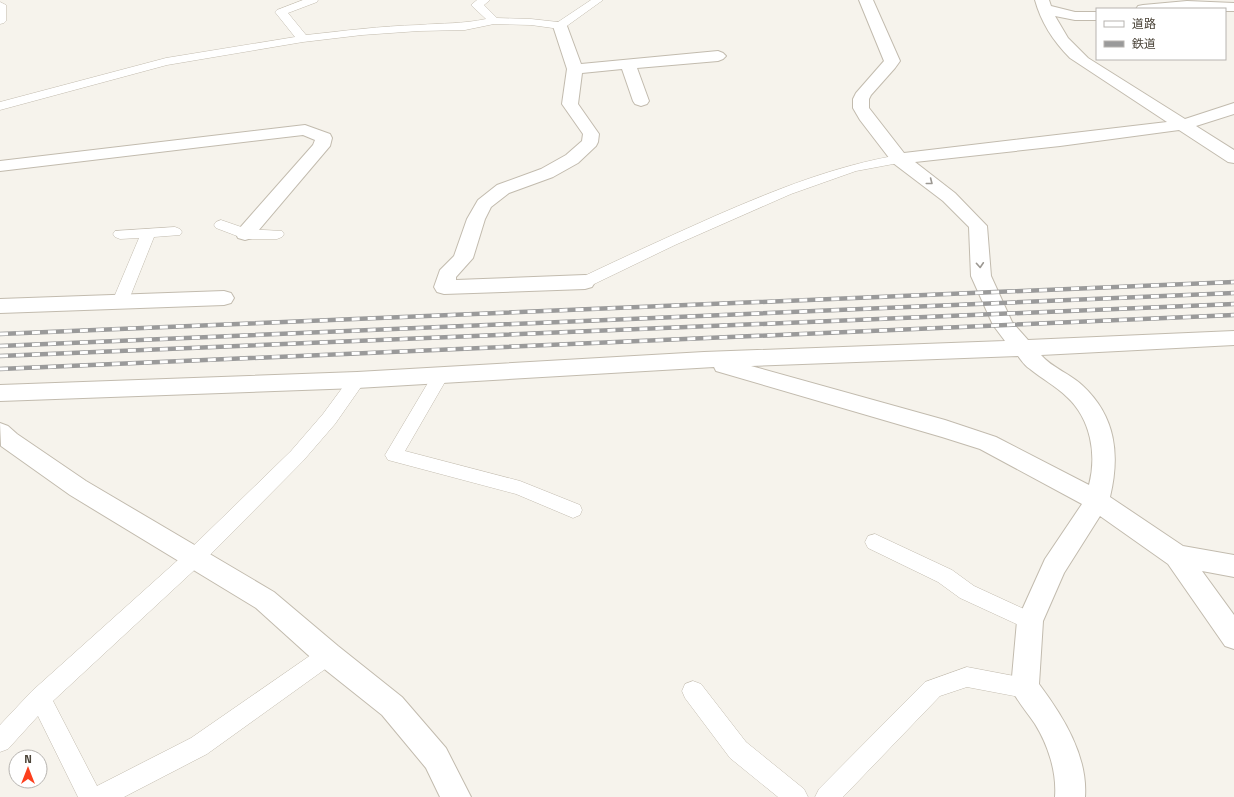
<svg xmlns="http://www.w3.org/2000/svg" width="1234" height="797" font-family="'Titillium Web','Noto Sans JP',sans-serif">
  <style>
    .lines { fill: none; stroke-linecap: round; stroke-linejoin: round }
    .lane-casing { stroke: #c2bbae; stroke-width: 1 }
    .street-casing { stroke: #c2bbae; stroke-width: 2 }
    .lane { fill: #fff; fill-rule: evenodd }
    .street { fill: #fff; fill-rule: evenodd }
    .rail-casing { stroke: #9a9a9a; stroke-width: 4.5 }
    .rail { stroke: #fff; stroke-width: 3; stroke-dasharray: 8; stroke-linecap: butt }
    .oneway { stroke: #9c9892 }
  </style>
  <rect width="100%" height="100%" fill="#f6f3ec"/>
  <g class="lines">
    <g class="lane-casing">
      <g id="lane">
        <path d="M303 0H318L317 2 288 13 306 35C343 31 381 26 419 25 442 23 463 24 486 19L471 5 477 0H490L484 5 497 18 531 19 558 22 591 0H603L564 28 560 29 531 25 494 24 465 30 419 31 362 35 303 42 167 65 0 110V102L166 58 295 37 275 12 277 10Z"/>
        <polygon points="0,2 6,5 6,21 4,23 0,24"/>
        <path d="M899 155 904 156 906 159 904 162 856 171 791 194 675 245 590 286 585 287 580 286 577 282 580 278C624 257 670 236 715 216 775 190 834 166 899 155Z"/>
        <polygon points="221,220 247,229 282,231 284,234 282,237 277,239 245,239 216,228 214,225 216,222"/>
        <polygon points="175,227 180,229 182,232 180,235 154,237 128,302 125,306 120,307 115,306 112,302 139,238 120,239 115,237 113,234 115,231"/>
        <polygon points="441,369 447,371 449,375 405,451 520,481 580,505 582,510 580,515 573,518 516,494 388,460 385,455 388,450 435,371"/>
        <polygon points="357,374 363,376 365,380 363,384 335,424 303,461 202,563 53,701 97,786 191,738 321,648 328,645 335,648 338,655 335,662 207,754 124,797 78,797 38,716 8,749 0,752 0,725 32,691 188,551 291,451 323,414 351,376"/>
        <polygon points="875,534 952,570 974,586 1037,615 1040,621 1037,627 1030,630 1023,627 960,598 938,582 868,548 865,542 868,536"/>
        <polygon points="967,667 1025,678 1033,681 1036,688 1033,695 1025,698 967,687 940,696 843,797 815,797 819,789 925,682"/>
        <polygon points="693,681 701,684 746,742 804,789 808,797 778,797 730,758 685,698 682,691 685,684"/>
      </g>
    </g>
    <g class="street-casing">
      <g id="street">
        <path d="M859 0H873L900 61 895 68 871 95 869 99V108L904 153 1167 122 1070 58C1053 41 1041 22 1035 0H1049L1051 6 1075 12H1097V20H1075L1055 16 1068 38 1088 58 1185 119 1234 103V114L1196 126 1234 150V163L1228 162 1179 130 1060 146 915 162 955 193 987 226 991 276 1012 322 1028 340 1234 331V345L1041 355C1052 368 1071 374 1083 386 1116 417 1120 455 1110 497L1183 546 1234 555V577L1202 571 1234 615V649L1225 646 1168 564 1100 516 1064 573 1043 621 1039 684C1063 716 1088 756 1085 797H1055C1057 772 1048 745 1035 724 1027 712 1017 701 1011 688L1017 621 1045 559 1082 504 980 449 942 437 716 371 714 367 357 388 0 401V385L357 372 704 352 1005 341 993 325 971 276 969 227 943 201 893 163 860 120 853 108V99L856 93 884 61ZM1018 356C1021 360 1025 366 1030 369 1042 379 1056 386 1067 397 1091 419 1097 455 1089 485L996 437 945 420 751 366Z"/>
        <polygon points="1187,1 1234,3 1234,11 1225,11 1225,9 1136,9 1138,6 1143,5"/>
        <polygon points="560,22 565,23 567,26 581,64 718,51 723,53 726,56 723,59 718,61 637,68 649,101 647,104 641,106 635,104 633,101 622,69 582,73 578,104 599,134 598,142 596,146 578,163 553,177 509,193 491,207 485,219 473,258 456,277 456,280 585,275 592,277 595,282 592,287 585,289 444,294 437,292 434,287 440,270 454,256 467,219 478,200 497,185 541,169 566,155 582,141 583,134 562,104 567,69 553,26 555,23"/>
        <polygon points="305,125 330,134 332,138 330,146 252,238 245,240 238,238 236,234 238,230 313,145 315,140 303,135 0,171 0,161"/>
        <polygon points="224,291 231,293 234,298 231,303 224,305 0,313 0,299"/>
        <polygon points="0,423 8,426 17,434 86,481 274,592 338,646 402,697 446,748 471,797 440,797 426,768 382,715 318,664 256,608 70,495 1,446"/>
      </g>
    </g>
    <use href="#lane" class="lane"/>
    <use href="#street" class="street"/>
    <g class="rail-casing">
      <g id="rail">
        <polyline points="0,334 1234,282"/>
        <polyline points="0,346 1234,293"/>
        <polyline points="0,356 1234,304"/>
        <polyline points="0,369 1234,315"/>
      </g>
    </g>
    <use href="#rail" class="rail"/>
  </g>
  <defs><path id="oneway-chevron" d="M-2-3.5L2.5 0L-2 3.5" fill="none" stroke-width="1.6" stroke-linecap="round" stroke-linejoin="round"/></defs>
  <g class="oneway">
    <use href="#oneway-chevron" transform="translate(930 182) rotate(38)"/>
    <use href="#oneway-chevron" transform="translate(980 265) rotate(86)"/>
  </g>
  <rect x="1096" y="8" width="130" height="52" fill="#ffffff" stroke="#b7b4b0"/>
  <rect x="1104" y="21" width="20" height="6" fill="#ffffff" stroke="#b7b4b0"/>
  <text x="1132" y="28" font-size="12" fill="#4b4439">道路</text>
  <rect x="1104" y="41" width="20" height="6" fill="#9a9a9a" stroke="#b7b4b0"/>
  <text x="1132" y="48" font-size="12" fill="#4b4439">鉄道</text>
  <g transform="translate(28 769)"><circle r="19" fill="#ffffff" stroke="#b7b4b0"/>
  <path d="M0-3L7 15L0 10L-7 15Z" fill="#fc3f1d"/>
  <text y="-6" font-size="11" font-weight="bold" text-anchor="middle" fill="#4b4439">N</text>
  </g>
</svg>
